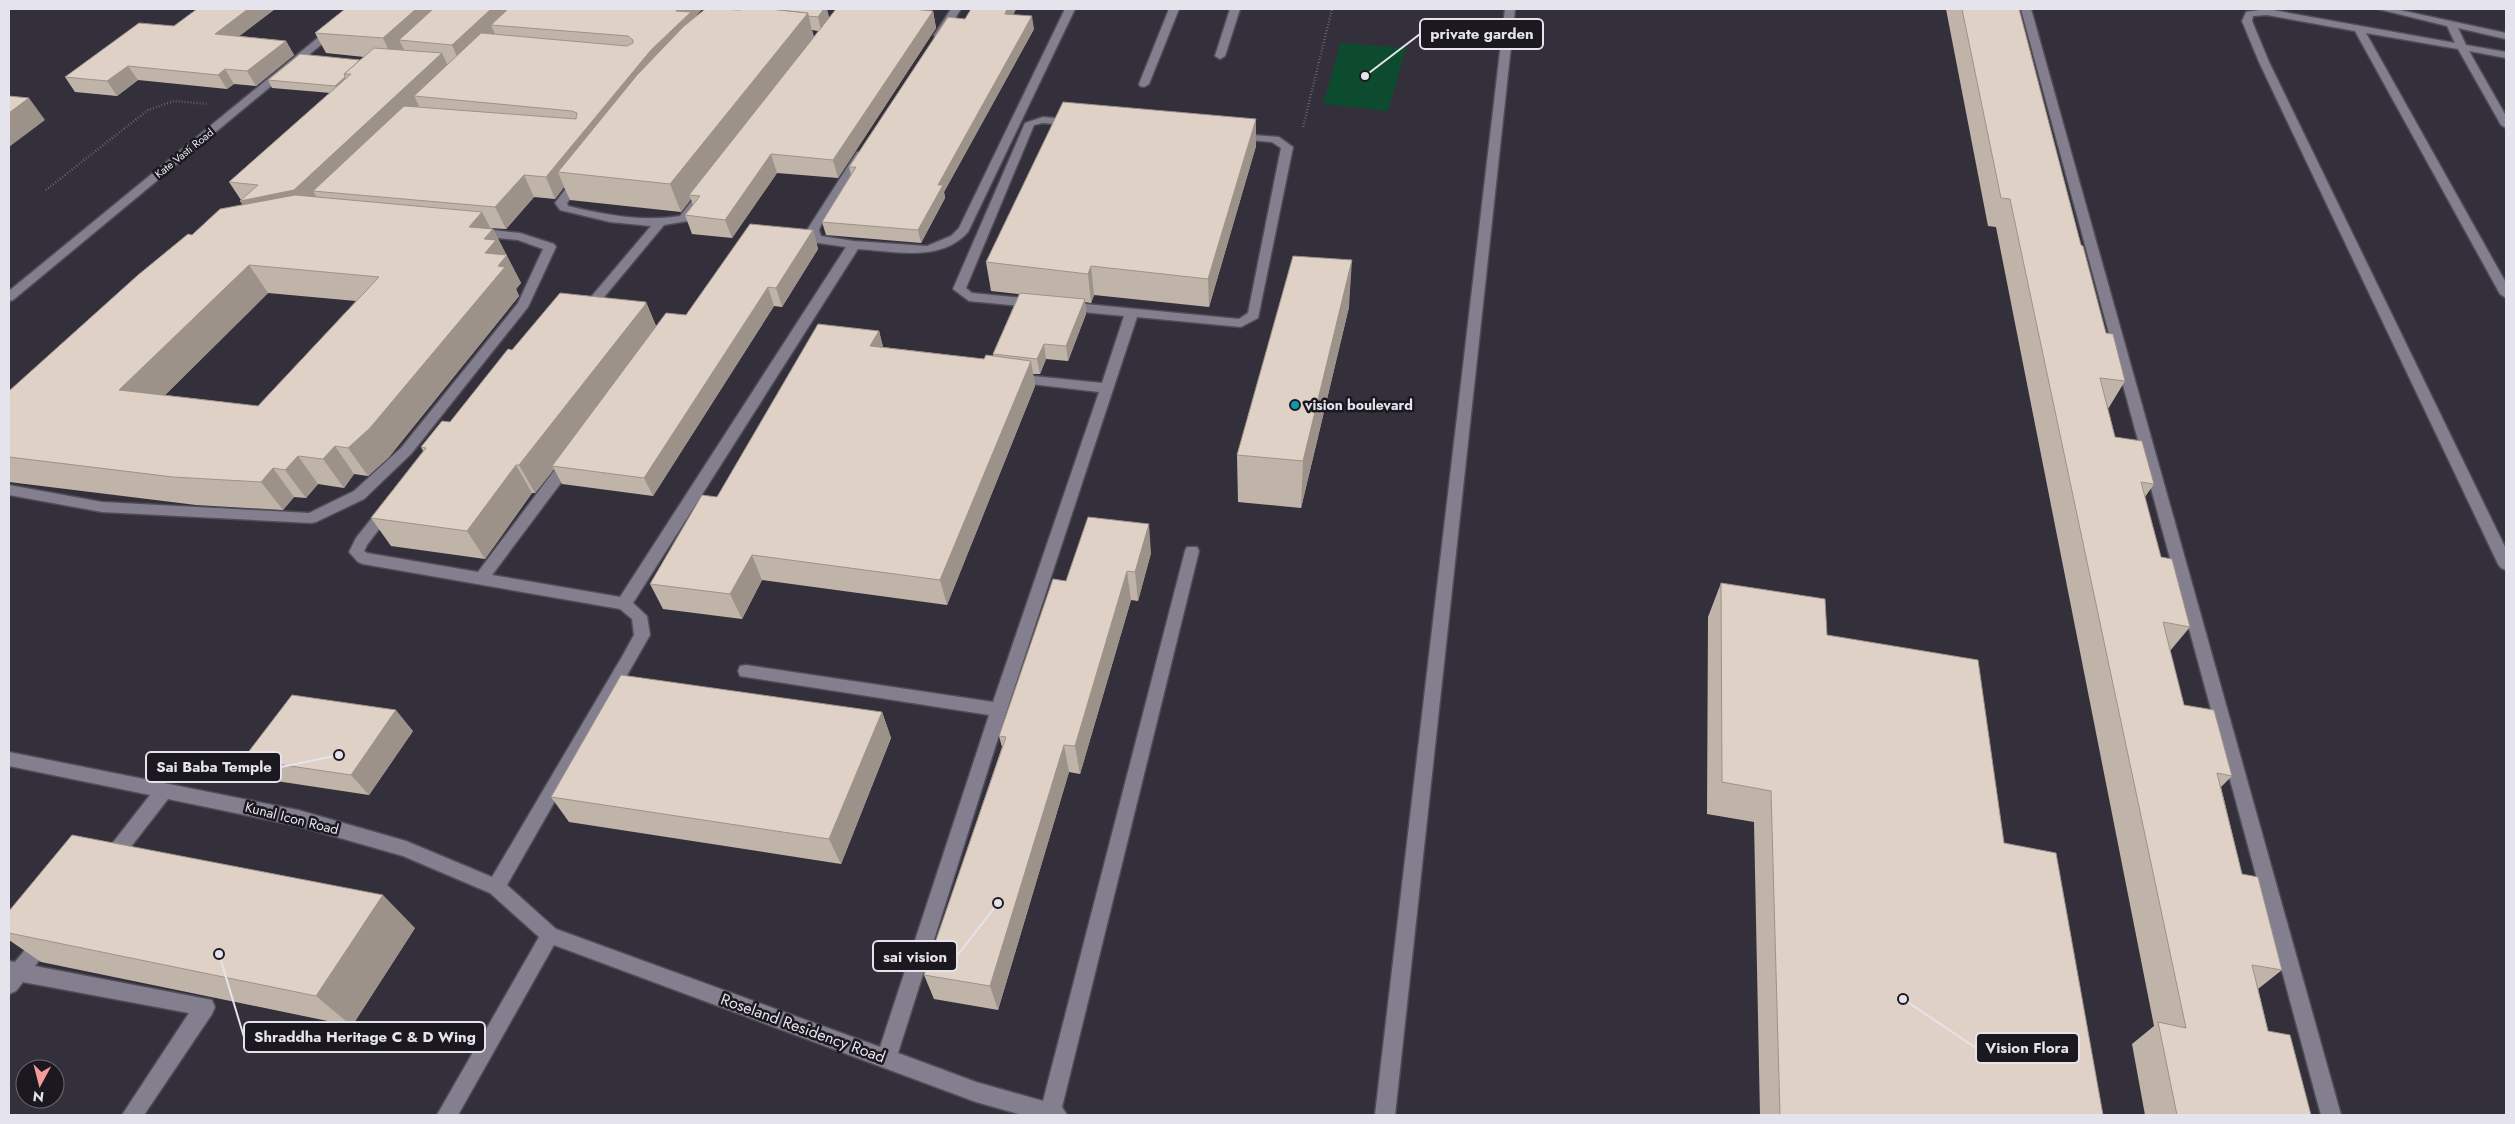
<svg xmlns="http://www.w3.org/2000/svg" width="2515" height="1124" font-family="Jost,sans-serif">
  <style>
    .green { fill: #0c4b2e }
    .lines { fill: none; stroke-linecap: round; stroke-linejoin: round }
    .minor-casing { stroke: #504d57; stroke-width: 3 }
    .path { stroke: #8e8c96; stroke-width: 2.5; stroke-dasharray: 0.5 2.5; stroke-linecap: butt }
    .minor { fill: #837f8e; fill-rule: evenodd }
    .wall { fill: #c0b4a9; fill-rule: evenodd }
    .shaded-wall { fill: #9c928a }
    .building { fill: #dfd1c5; stroke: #9c928a; fill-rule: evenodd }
    .culture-dot { fill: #0f9aa8; stroke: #1b191f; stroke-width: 2 }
    .labels { text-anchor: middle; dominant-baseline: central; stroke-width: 5; stroke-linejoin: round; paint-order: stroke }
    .far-street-label { font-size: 11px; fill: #e5e4ec; stroke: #1b191f }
    .poi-label { font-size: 14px; font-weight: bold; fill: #e5e4ec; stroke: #1b191f; text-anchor: start }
    .street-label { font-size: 14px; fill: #e5e4ec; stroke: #1b191f }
    .near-street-label { font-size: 16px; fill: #e5e4ec; stroke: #1b191f }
    .leader { fill: none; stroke: #e5e4ec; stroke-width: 2 }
    .callout-dot { fill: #e5e4ec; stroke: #1b191f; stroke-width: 2 }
    .callout { fill: #1b191f; stroke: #e5e4ec; stroke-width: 2 }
    .callout-label { font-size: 15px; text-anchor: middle; font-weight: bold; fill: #e5e4ec }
  </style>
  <rect width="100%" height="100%" fill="#33303c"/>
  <polygon class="green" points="1341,43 1406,48 1388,111 1323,104"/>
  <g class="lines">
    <g class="minor-casing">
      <g id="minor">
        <polygon points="353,9 364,9 13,300 9,301 9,291"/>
        <polygon points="951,9 961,9 943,37 935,37 934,35"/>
        <path d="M1065 9H1075L968 232C940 263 895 251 858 249L633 603 647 616 650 635 507 885 556 929 880 1047 989 715 746 677 740 676 738 671 740 666 746 665 993 702 1099 392 1014 382 1007 378 1014 374 1102 383 1124 316 969 301 953 289 1025 123 1043 117 1279 137 1293 147 1258 318 1241 327 1137 317 1007 710 898 1053 976 1082 1043 1101 1185 551 1187 547H1197L1199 551 1062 1107 1067 1115H1022L976 1102 554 945 458 1115H437L539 937 490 893 403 856 298 826 168 799 116 866 110 868 104 866 101 860 104 854 150 795 9 766V752L298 810 406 841 492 877 623 655 634 635 632 619 620 609 363 564 358 562 349 552 356 538 383 504H393L395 508 367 545 364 551 367 553 478 572 565 456H575L577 460 575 464 492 575 620 597 846 247 812 242 807 230 857 152H865L867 154 823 221 819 230 821 236 854 241 927 246 951 236 959 228ZM1043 123 1272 142 1281 148 1248 313 1239 319 972 293 966 288 1034 125Z"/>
        <polygon points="1169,9 1179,9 1149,84 1144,87 1140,86 1139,84"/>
        <polygon points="1230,9 1240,9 1225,56 1220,59 1215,56"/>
        <polygon points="1505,9 1515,9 1395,1115 1375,1115"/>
        <polygon points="2021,9 2031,9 2341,1115 2321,1115"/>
        <polygon points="2267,9 2455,43 2447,26 2378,9 2395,9 2506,33 2506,39 2458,28 2466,45 2506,52 2506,58 2469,51 2506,116 2506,128 2501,125 2458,49 2366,33 2506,283 2506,298 2500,294 2355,31 2267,15 2253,16 2252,21 2269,62 2506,549 2506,570 2501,568 2498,564 2259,62 2242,21 2246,12"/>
        <path d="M580 174 586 177 567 203 568 206C606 215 641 222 680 216L694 198 698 197 704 200 688 221 664 225 600 302 592 316 588 317 582 313 591 297 651 226 610 222 560 210 555 203 576 175Z"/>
        <polygon points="475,228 520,233 554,244 556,247 528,307 411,454 364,499 316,522 311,523 102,512 9,495 9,485 102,502 309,513 354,491 401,448 518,303 543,249 518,240 471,235 471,229"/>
        <polygon points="45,931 52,934 54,940 35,966 212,1000 215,1007 212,1014 144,1115 122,1115 189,1013 23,982 16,991 9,994 9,961 15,962 38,934"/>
      </g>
    </g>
    <g class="path">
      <polyline points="1303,127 1332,9"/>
      <polyline points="46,190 148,110 174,101 208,104"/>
    </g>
    <use href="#minor" class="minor"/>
  </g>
  <g class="wall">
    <polygon points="197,9 275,9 239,36 286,41 294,55 256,86 234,84 227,89 138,80 117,96 75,92 65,77 174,26"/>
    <path d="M345 9H702L695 17 704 10 829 17 933 11 936 28 838 178 777 173 732 238 692 234 685 215 693 205 691 199 681 212 570 200 564 187 555 199 534 197 506 229 490 228 491 229H493L521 283 516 289 519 296 389 457 368 476 354 474 344 488 318 484 306 498 294 497 283 510 196 505 9 482V457L192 235 243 205 240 201 241 200 229 182 331 93 272 88 268 80 360 60 364 57 326 53 315 33ZM812 30 818 31 814 37ZM268 293 356 301 258 406 165 395Z"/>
    <polygon points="971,9 1016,9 1013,15 1034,29 944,192 945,198 921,243 826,235 822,222 851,175 849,167 965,19"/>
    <polygon points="1946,9 2019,9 2081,245 2106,333 2125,381 2108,409 2115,437 2154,484 2145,497 2161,557 2190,627 2170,651 2184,705 2232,776 2221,787 2242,874 2282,970 2258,989 2268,1031 2311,1115 2145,1115 2132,1044 2154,1026 1996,227 1988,226"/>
    <polygon points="1256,119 1256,146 1209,307 1094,295 1091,303 1085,302 1086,314 1068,361 1046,359 1040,374 1033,374 1035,386 947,605 762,580 742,619 663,609 650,584 717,497 879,331 883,347 984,359 993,356 993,354 1019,294 991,291 986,262"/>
    <polygon points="813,230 818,249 782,307 774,306 653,496 562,484 554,469 535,493 532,493 485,559 391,546 371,518 423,451 421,447 450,422 512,350 646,302 656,326 686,315"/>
    <polygon points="1349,307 1301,508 1238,502 1237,455"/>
    <polygon points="1151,553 1138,601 1131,600 1080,774 1069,772 998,1010 934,999 924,975 1002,747 999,736 1066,581"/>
    <polygon points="1721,583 1827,635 2004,843 2103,1115 1760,1115 1754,822 1707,814 1708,617"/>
    <polygon points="882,712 891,738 841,864 569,822 551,797"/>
    <polygon points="413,731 369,795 263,779 243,759"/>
    <polygon points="9,911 415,928 352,1026 41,962 9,940"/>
  </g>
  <g class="shaded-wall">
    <polygon points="248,9 275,9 224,48 215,34"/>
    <polygon points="416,9 448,9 399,40 404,50 393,59 383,38"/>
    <polygon points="491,9 522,9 491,25 495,34 461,66 452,45"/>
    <polygon points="678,9 702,9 558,172 564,187 555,199 546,177 651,50"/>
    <polygon points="824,9 827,9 830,20 821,31 818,17"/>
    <polygon points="1007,9 1016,9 1006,27 1005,14"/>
    <polygon points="933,11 936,28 838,178 833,160"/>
    <polygon points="808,13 814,40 689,195 691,199 681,212 670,184"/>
    <polygon points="1032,16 1034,29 944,192 945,198 921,243 918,230 938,185"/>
    <polygon points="286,41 294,55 256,86 247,71"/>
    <polygon points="442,53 452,75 414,96 419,106 328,192 313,191 319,201 254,223 240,201"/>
    <polygon points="128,66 138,80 117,96 107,81"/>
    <polygon points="225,69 234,84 227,89 218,75"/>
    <polygon points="345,77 349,84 339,93 335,86"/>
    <polygon points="29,98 45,120 9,147 9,113"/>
    <polygon points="1256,119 1256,146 1209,307 1208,279"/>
    <polygon points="771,154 777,173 732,238 725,220"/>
    <polygon points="524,175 534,197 506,229 495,207"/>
    <polygon points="482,212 492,231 493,229 521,283 516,289 519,296 389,457 368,476 348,448 469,227"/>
    <polygon points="813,230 818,249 782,307 776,288"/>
    <polygon points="1352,260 1349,307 1301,508 1303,461"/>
    <polygon points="249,265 268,293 142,418 119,390"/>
    <polygon points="1091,266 1094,295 1091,303 1088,274"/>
    <polygon points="768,287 774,306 653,496 644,478"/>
    <polygon points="1085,299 1086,314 1068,361 1066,346"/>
    <polygon points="646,302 658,331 552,466 554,469 535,493 519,465"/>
    <polygon points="879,331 885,356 870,346"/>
    <polygon points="1044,344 1046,359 1040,374 1037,359"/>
    <polygon points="1031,361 1035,386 947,605 940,580"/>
    <polygon points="335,446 354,474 344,488 323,459"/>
    <polygon points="298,456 318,484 306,498 285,470"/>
    <polygon points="516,465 532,493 485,559 467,531"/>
    <polygon points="273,468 294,497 283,510 261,482"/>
    <polygon points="1149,524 1151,553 1138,601 1135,572"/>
    <polygon points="752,555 762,580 742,619 730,594"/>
    <polygon points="1127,571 1131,600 1080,774 1075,746"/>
    <polygon points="396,710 413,731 369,795 351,775"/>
    <polygon points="882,712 891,738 841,864 829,839"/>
    <polygon points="1064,745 1069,772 998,1010 990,986"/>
    <polygon points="383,895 415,928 352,1026 316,996"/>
  </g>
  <g class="building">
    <polygon points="197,9 248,9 215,34 286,41 247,71 225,69 218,75 128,66 107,81 65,77 139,23 174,26"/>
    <polygon points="345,9 416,9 383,38 315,33"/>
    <polygon points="433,9 491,9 452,45 399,40"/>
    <polygon points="508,9 678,9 676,11 691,12 651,50 546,177 524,175 495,207 313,191 404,106 576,119 577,113 572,111 414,96 481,33 627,46 633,43 633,40 628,36 491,25"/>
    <polygon points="707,9 721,9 740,10 742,9 771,9 808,13 670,184 558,172 637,75 684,26 704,10"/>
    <polygon points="771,9 824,9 818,17 808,16 808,13"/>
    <polygon points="836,9 912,9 933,11 833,160 771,154 725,220 685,215 700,196 689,195"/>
    <polygon points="971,9 1007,9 1005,14 1032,16 938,185 943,185 918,230 822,222 856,167 849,167 948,17 965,19"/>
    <polygon points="1962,9 2019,9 2081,245 2083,246 2106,333 2113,334 2125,381 2100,378 2115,437 2142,441 2154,484 2141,482 2161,557 2172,559 2190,627 2163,622 2184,705 2214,710 2232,776 2217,773 2242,874 2258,877 2282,970 2252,965 2268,1031 2290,1035 2311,1115 2177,1115 2158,1022 2186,1028 2010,199 2001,198"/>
    <polygon points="374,48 442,53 294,190 240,201 258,185 229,182 351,74 344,74"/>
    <polygon points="300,54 360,60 344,74 345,77 335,86 268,80"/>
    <polygon points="9,96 29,98 9,113"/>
    <polygon points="1063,102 1256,119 1208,279 1091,266 1088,274 986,262"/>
    <path d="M295 195 482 212 469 227 493 229 484 239 496 240 485 253 507 255 498 266 505 267 370 428 348 448 335 446 323 459 298 456 285 470 273 468 261 482 173 477 9 457V391L138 275 188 234 192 235 220 209ZM249 265 379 277 258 406 119 390Z"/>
    <polygon points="750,224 813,230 776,288 768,287 644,478 552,466 666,313 686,315"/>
    <polygon points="1293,256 1352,260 1303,461 1237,455"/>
    <polygon points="560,293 646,302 645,305 519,465 516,465 467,531 371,518 426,448 421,447 442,421 450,422 508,349 512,350"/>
    <polygon points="1020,293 1085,299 1066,346 1044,344 1037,359 993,354"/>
    <polygon points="818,324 879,331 870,346 984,359 986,355 1031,361 940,580 752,555 730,594 650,584 702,495 717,497"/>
    <polygon points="1088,517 1149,524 1135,572 1127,571 1075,746 1064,745 990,986 924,975 1006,737 999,736 1053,579 1066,581"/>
    <polygon points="1721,583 1825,599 1827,635 1978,660 2004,843 2056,853 2103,1115 1780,1115 1771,791 1722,782"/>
    <polygon points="621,675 882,712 829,839 551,797"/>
    <polygon points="292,695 396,710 351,775 243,759"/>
    <polygon points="72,835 383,895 316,996 9,933 9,911"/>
  </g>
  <circle class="culture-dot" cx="1295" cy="405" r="5"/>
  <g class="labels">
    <g class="far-street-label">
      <text transform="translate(184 153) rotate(-39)">Kate Vasti Road</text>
    </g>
    <g class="poi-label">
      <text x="1305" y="405">vision boulevard</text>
    </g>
    <g class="street-label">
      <text transform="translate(292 818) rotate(14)">Kunal Icon Road</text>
    </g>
    <g class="near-street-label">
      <text transform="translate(803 1028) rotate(20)">Roseland Residency Road</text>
    </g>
  </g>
  <path class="leader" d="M1365 76L1420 34M339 755L281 767M998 903L957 956M219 954L244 1037M1903 999L1976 1048"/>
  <g class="callout-dot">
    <circle cx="1365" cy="76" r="5"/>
    <circle cx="339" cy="755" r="5"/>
    <circle cx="998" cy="903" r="5"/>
    <circle cx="219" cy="954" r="5"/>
    <circle cx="1903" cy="999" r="5"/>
  </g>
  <g class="callout">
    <rect x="1420" y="19" width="123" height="30" rx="5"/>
    <rect x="146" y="752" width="135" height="30" rx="5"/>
    <rect x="873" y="941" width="84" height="30" rx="5"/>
    <rect x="244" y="1022" width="241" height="30" rx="5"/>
    <rect x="1976" y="1033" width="103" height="30" rx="5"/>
  </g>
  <g class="callout-label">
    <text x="1482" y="39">private garden</text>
    <text x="214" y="772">Sai Baba Temple</text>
    <text x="915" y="962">sai vision</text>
    <text x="365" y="1042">Shraddha Heritage C &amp; D Wing</text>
    <text x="2027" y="1053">Vision Flora</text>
  </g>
  <rect width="2515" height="1124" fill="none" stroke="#e5e4ec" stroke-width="20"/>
  <g transform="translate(40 1084) rotate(187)"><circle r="24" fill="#1b191f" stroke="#6c6a71"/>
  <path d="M0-4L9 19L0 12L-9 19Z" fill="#f59b99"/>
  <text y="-8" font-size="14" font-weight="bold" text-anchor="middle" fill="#e5e4ec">N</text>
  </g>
</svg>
